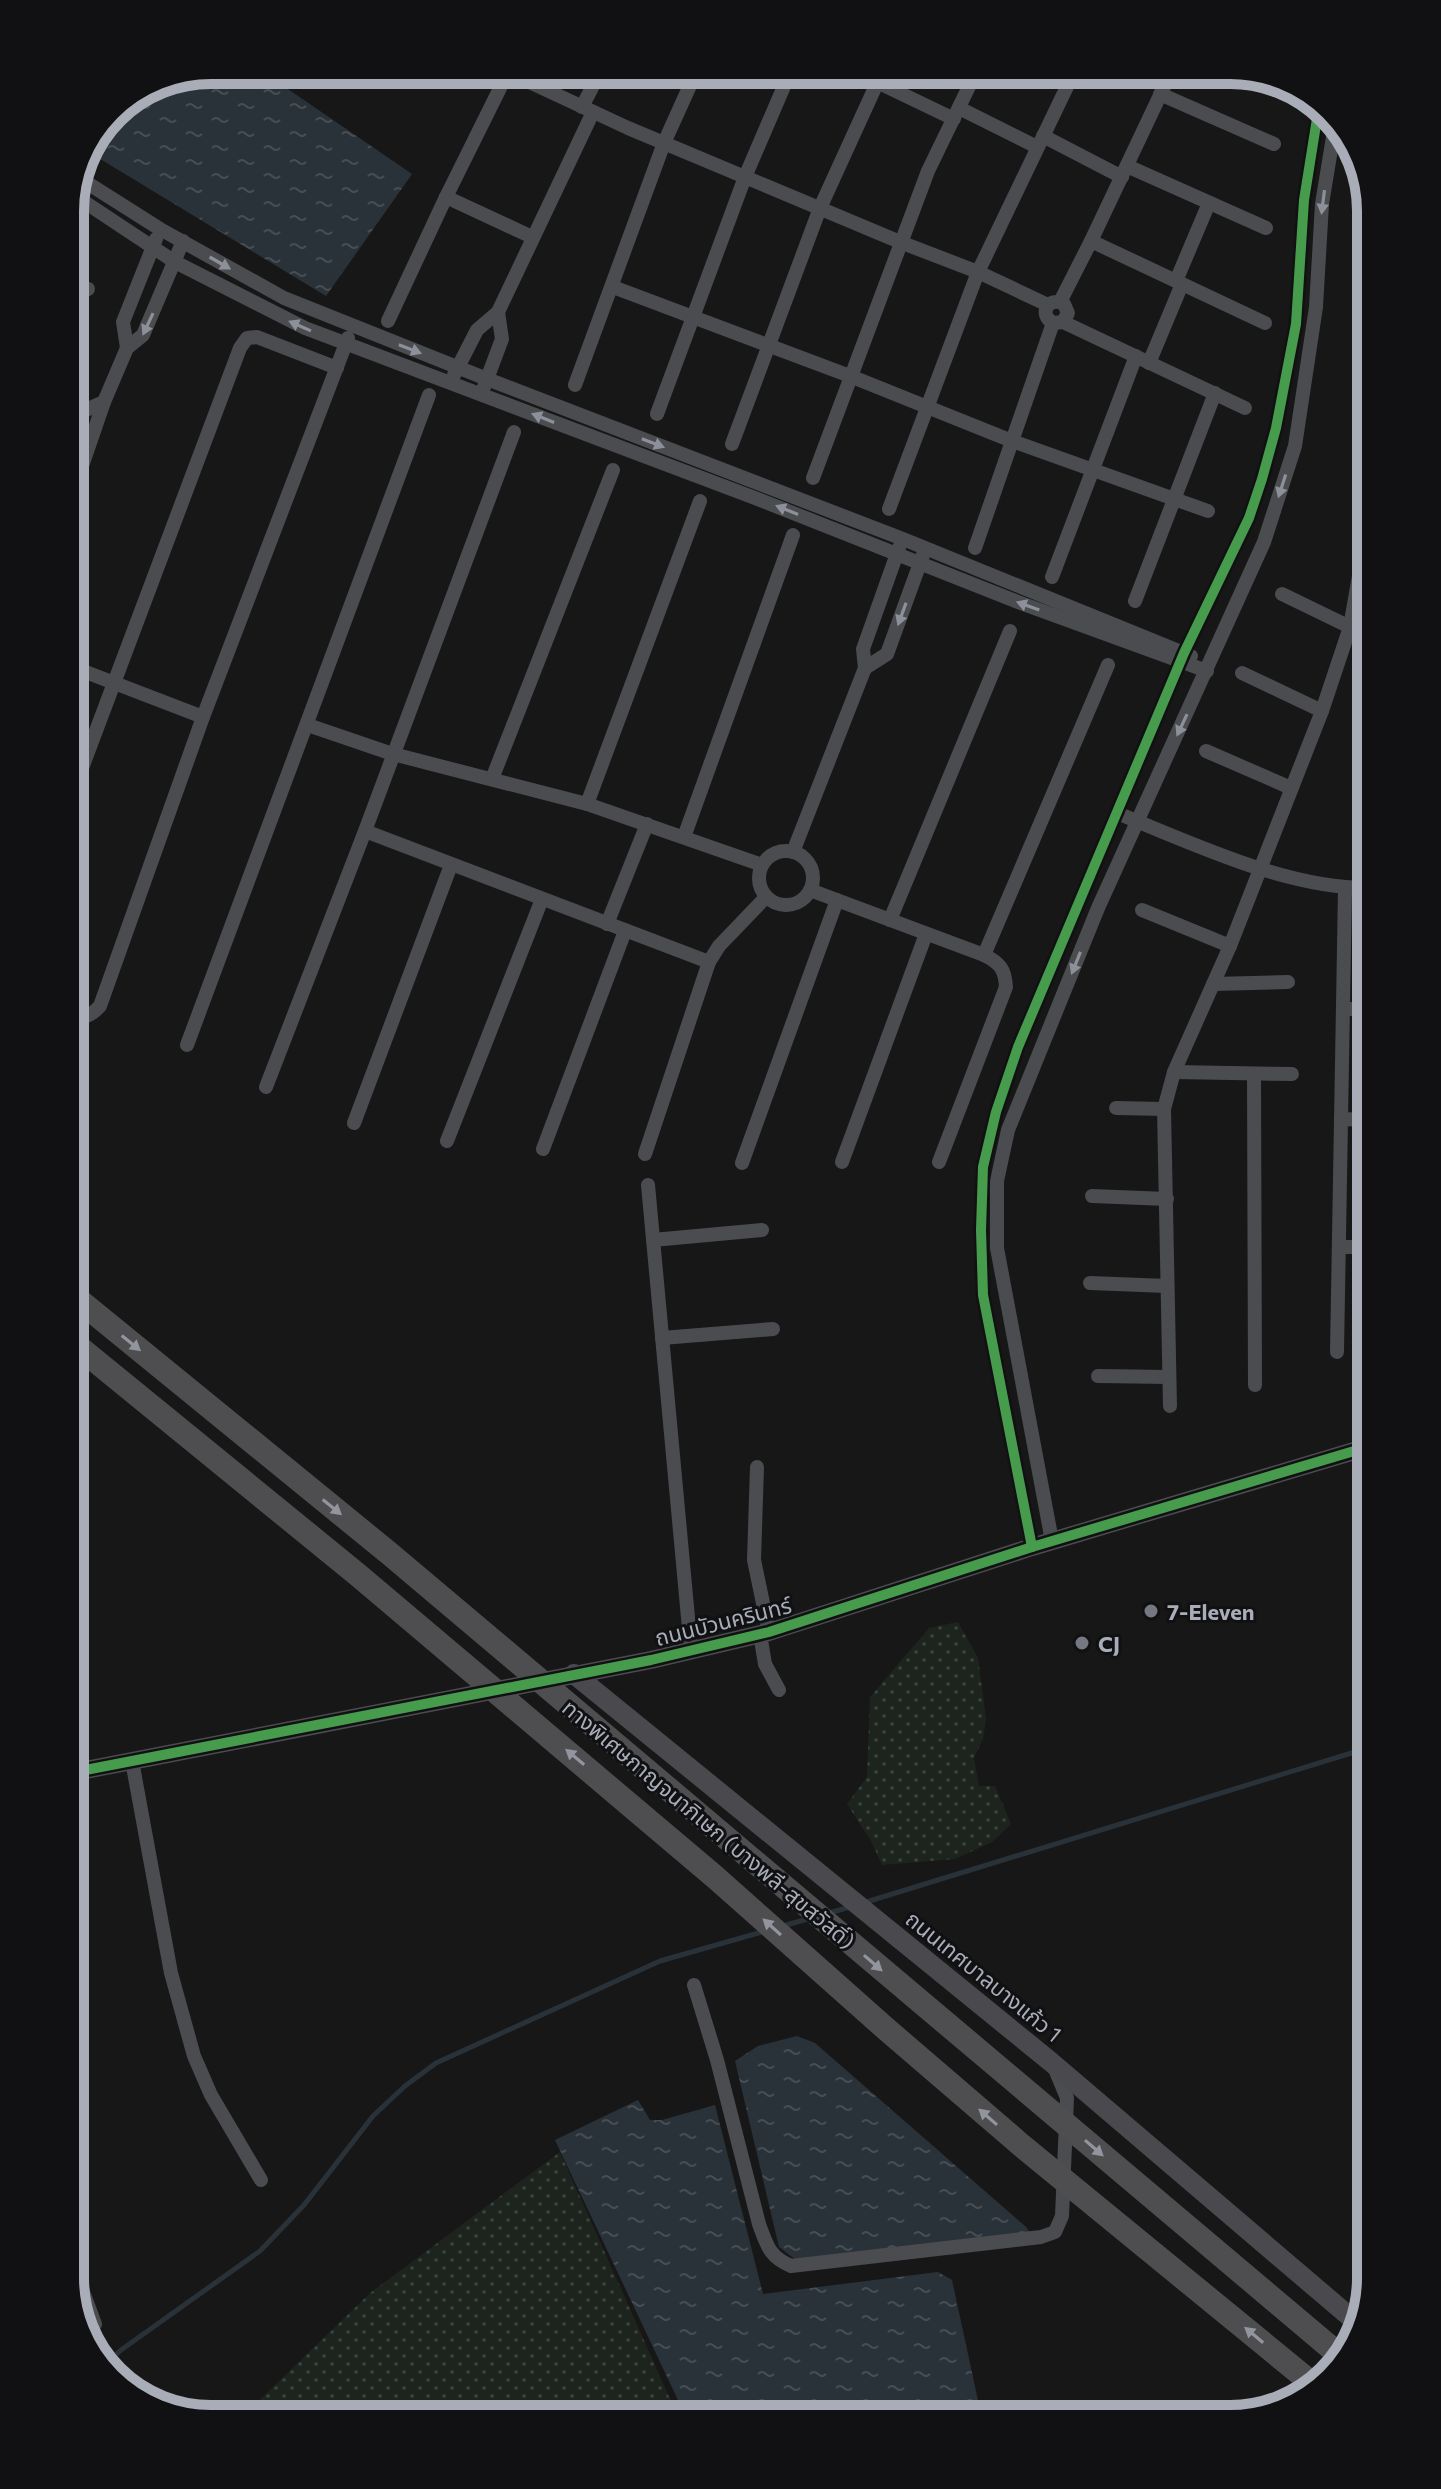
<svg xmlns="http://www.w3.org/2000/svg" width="1441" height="2489" font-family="Commissioner,'Noto Sans Thai',sans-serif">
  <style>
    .grass { fill: url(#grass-dots) }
    .water { fill: url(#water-ripples) }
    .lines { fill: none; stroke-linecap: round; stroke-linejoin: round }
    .stream { stroke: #2a3239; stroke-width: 5 }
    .minor { stroke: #4b4c50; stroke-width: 14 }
    .tertiary { stroke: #4b4c50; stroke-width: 18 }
    .secondary { stroke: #4a4a4e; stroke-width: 20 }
    .motorway-bridge { stroke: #4e4e51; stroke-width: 24 }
    .cycleway-casing { stroke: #111113; stroke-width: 15 }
    .cycleway { stroke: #469c4c; stroke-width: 10 }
    .oneway { fill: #8c9099 }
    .oneway2 { fill: #92959e }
    .poi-dot { fill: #757880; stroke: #111113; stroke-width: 3 }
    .labels { text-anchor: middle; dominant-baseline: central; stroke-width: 6; stroke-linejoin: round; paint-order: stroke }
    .poi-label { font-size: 22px; font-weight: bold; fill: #a8adb8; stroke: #111113; text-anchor: start }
    .street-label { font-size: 22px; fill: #a8adb8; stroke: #111113 }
    .rim { fill: none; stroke: #a8adb8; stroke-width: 10 }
  </style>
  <defs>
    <pattern id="grass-dots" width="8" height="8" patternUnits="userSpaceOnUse" patternTransform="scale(2)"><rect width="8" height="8" fill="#1d241e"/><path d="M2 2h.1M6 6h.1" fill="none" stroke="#3b413d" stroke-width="1.8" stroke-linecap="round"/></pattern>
    <pattern id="water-ripples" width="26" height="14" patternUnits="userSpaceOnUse" patternTransform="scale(2)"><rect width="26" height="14" fill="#2a3239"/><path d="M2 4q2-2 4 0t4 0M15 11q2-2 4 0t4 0" fill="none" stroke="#464d54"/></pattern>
  </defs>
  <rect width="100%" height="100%" fill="#171717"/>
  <g class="grass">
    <polygon points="958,1622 978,1658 986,1719 983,1739 974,1758 979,1786 995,1786 1011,1824 992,1842 955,1859 882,1865 871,1841 847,1804 867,1777 870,1697 929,1628"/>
    <polygon points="560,2152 679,2419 240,2419 370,2293"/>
  </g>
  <g class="water">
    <polygon points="211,70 260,70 412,174 326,296 92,154 112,111 158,81"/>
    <polygon points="797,2036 815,2043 1026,2227 1030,2233 796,2260 779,2247 735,2061 758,2046"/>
    <polygon points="638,2100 650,2120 662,2120 715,2105 763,2294 938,2272 952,2280 982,2419 687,2419 555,2140"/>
  </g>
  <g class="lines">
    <g class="stream">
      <polyline points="863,1903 1371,1747"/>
      <polyline points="829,1913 850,1907"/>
      <polyline points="783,1926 811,1918"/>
      <polyline points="106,2364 121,2350 260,2251 304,2205 373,2116 405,2086 436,2063 660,1961 765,1931"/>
    </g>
    <g class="minor">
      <polyline points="852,70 954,119"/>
      <polyline points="508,72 628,128 900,242 978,272 1048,305"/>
      <polyline points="1160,94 1274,144"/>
      <polyline points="582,107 601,70"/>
      <polyline points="959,108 1037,147"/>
      <polyline points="1043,136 1122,177"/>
      <polyline points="1127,166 1266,228"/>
      <polyline points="81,179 160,229 284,298 487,379 903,539 1191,656"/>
      <polyline points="74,195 175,262 305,328 755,498 1018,602 1207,671"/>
      <polyline points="446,197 532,237"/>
      <polyline points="1091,241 1265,323"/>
      <polyline points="1176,281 1209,203"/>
      <polyline points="613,287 850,376 1012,441 1208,511"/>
      <polyline points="70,298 88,289"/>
      <polyline points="1060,302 1091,241 1172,70"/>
      <polyline points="388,321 446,197 509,70"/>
      <path d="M1063 322 1068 313 1064 304C1048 296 1038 314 1053 323L1063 322 1245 408"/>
      <polyline points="127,348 123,322 156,239"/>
      <polyline points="1149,363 1182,284"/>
      <polyline points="454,375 477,330 498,312 593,112"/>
      <polyline points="575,385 664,143 697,70"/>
      <polyline points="484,387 502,339 498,312"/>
      <polyline points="657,414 745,177 791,70"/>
      <polyline points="70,417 104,402"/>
      <polyline points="732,444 820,208 883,70"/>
      <polyline points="813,478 928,171 977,70"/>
      <polyline points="70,501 104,402 127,348 143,335 183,241"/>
      <polyline points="889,509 978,272 1075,70"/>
      <polyline points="975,548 1053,323"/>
      <polyline points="1052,577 1136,356"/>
      <polyline points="1282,594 1350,627"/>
      <polyline points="1135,601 1215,393"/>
      <polyline points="70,666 203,717"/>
      <polyline points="865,668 887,654 923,555"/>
      <polyline points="1242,673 1322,711"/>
      <polyline points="308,725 393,754 587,804 762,865"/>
      <polyline points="1206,751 1291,788"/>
      <polyline points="492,779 613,470"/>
      <polyline points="70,800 240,348 247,338 257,337 337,368"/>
      <polyline points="587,804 700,501"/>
      <path d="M1117 813C1194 844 1287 889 1371 888"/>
      <polyline points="365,831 709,962"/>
      <polyline points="684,837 793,535"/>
      <circle cx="786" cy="878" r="27"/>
      <polyline points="793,852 865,668 863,649 899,548"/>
      <path d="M810 890 984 955C1000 963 1005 969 1006 987L939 1162"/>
      <polyline points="1142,910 1230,946"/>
      <polyline points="890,920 1010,631"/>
      <polyline points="607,924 647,824"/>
      <polyline points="984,955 1108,665"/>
      <polyline points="1213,984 1288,982"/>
      <polyline points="1343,1009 1371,1009"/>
      <path d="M70 1013C84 1019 90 1017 100 1006L203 717 348 338"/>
      <polyline points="187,1045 429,395"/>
      <polyline points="1174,1072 1292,1074"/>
      <polyline points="1254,1074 1255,1385"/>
      <polyline points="266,1087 365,831 514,432"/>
      <polyline points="1116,1108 1164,1109"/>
      <polyline points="1341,1119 1371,1120"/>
      <polyline points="354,1123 451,865"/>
      <polyline points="447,1141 542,899"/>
      <polyline points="543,1149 625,931"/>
      <polyline points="645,1154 709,962 719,946 766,897"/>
      <polyline points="842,1162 926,934"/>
      <polyline points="742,1163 837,900"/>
      <polyline points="648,1185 691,1650"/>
      <polyline points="1092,1196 1167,1199"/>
      <polyline points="653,1240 762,1230"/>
      <polyline points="1340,1247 1371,1247"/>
      <polyline points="1090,1283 1167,1286"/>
      <polyline points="662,1338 773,1329"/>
      <polyline points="1337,1352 1345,889"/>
      <polyline points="1098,1376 1169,1377"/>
      <polyline points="1170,1406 1164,1109 1174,1072 1230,946 1322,711 1350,627 1362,559"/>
      <polyline points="757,1467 754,1560 769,1632"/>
      <polyline points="1052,1541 997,1248 997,1181 1008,1130 1098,908 1264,542 1295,446 1316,307 1322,204 1335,125"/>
      <polyline points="1032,1547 983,1295 981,1230 983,1167 996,1112 1018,1047 1184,653 1249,518 1262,479 1276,428 1296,324 1304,200 1319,106"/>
      <polyline points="760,1634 765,1664 779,1690"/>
      <polyline points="132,1761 171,1973 194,2056 211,2095 261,2180"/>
      <path d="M694 1985 717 2060 759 2224C767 2245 769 2257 791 2266L1041 2237 1055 2232 1062 2216 1067 2098 1055 2069"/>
      <polyline points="70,2257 95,2324 83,2335"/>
    </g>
    <polyline class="tertiary" points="70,1773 651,1660 769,1632 1032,1547 1371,1446"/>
    <polyline class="secondary" points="574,1674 1051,2062 1357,2323"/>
    <g class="motorway-bridge">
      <polyline points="70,1293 390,1554 1344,2359"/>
      <polyline points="70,1340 358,1575 715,1877 885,2028 1021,2145 1314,2385"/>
    </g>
    <g class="cycleway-casing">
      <g id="cycleway">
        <polyline points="1032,1547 983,1295 981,1230 983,1167 996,1112 1018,1047 1184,653 1249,518 1262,479 1276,428 1296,324 1304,200 1319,106"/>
        <polyline points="70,1773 651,1660 769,1632 1032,1547 1371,1446"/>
      </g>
    </g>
    <use href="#cycleway" class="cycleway"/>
  </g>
  <defs><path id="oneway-solid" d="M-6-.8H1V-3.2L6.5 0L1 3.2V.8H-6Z" transform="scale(2)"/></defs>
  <g class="oneway">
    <use href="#oneway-solid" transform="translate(1323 202) rotate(97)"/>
    <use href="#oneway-solid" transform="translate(220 263) rotate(30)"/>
    <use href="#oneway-solid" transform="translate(148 324) rotate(115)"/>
    <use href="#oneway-solid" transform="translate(300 326) rotate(-156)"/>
    <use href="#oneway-solid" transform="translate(410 349) rotate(21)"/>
    <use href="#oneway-solid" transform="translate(543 418) rotate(-158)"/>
    <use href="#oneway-solid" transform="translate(653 443) rotate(21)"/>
    <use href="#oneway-solid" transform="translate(1282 486) rotate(108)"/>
    <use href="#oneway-solid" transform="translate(787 510) rotate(-158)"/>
    <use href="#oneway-solid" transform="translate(1028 606) rotate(-160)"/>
    <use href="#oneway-solid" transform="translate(902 614) rotate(110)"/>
    <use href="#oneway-solid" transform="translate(1182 725) rotate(115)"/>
    <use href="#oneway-solid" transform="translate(1076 963) rotate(112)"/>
  </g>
  <g class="oneway2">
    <use href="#oneway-solid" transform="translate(131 1343) rotate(39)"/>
    <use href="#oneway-solid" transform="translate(332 1507) rotate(39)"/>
    <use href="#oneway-solid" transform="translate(575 1757) rotate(-140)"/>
    <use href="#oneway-solid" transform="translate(772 1927) rotate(-138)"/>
    <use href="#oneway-solid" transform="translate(873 1963) rotate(41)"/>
    <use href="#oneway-solid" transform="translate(988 2117) rotate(-139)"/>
    <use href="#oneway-solid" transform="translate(1094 2148) rotate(41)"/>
    <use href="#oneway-solid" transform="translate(1254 2335) rotate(-140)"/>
  </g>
  <g class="poi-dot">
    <circle cx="1151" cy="1611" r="8"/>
    <circle cx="1082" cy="1643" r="8"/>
  </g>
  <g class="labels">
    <g class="poi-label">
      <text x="1167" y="1611">7-Eleven</text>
      <text x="1098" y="1643">CJ</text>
    </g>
    <g class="street-label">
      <text transform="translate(723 1621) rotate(-14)">ถนนบัวนครินทร์</text>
      <text transform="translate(709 1824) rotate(40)">ทางพิเศษกาญจนาภิเษก (บางพลี-สุขสวัสดิ์)</text>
      <text transform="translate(984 1976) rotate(39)">ถนนเทศบาลบางแก้ว 1</text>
    </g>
  </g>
  <path d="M0 0H1441V2489H0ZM211 84H1230A127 127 0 0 1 1357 211V2278A127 127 0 0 1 1230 2405H211A127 127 0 0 1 84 2278V211A127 127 0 0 1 211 84Z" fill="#111113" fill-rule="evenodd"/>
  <path class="rim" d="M211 84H1230A127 127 0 0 1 1357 211V2278A127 127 0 0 1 1230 2405H211A127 127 0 0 1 84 2278V211A127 127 0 0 1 211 84Z"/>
</svg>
